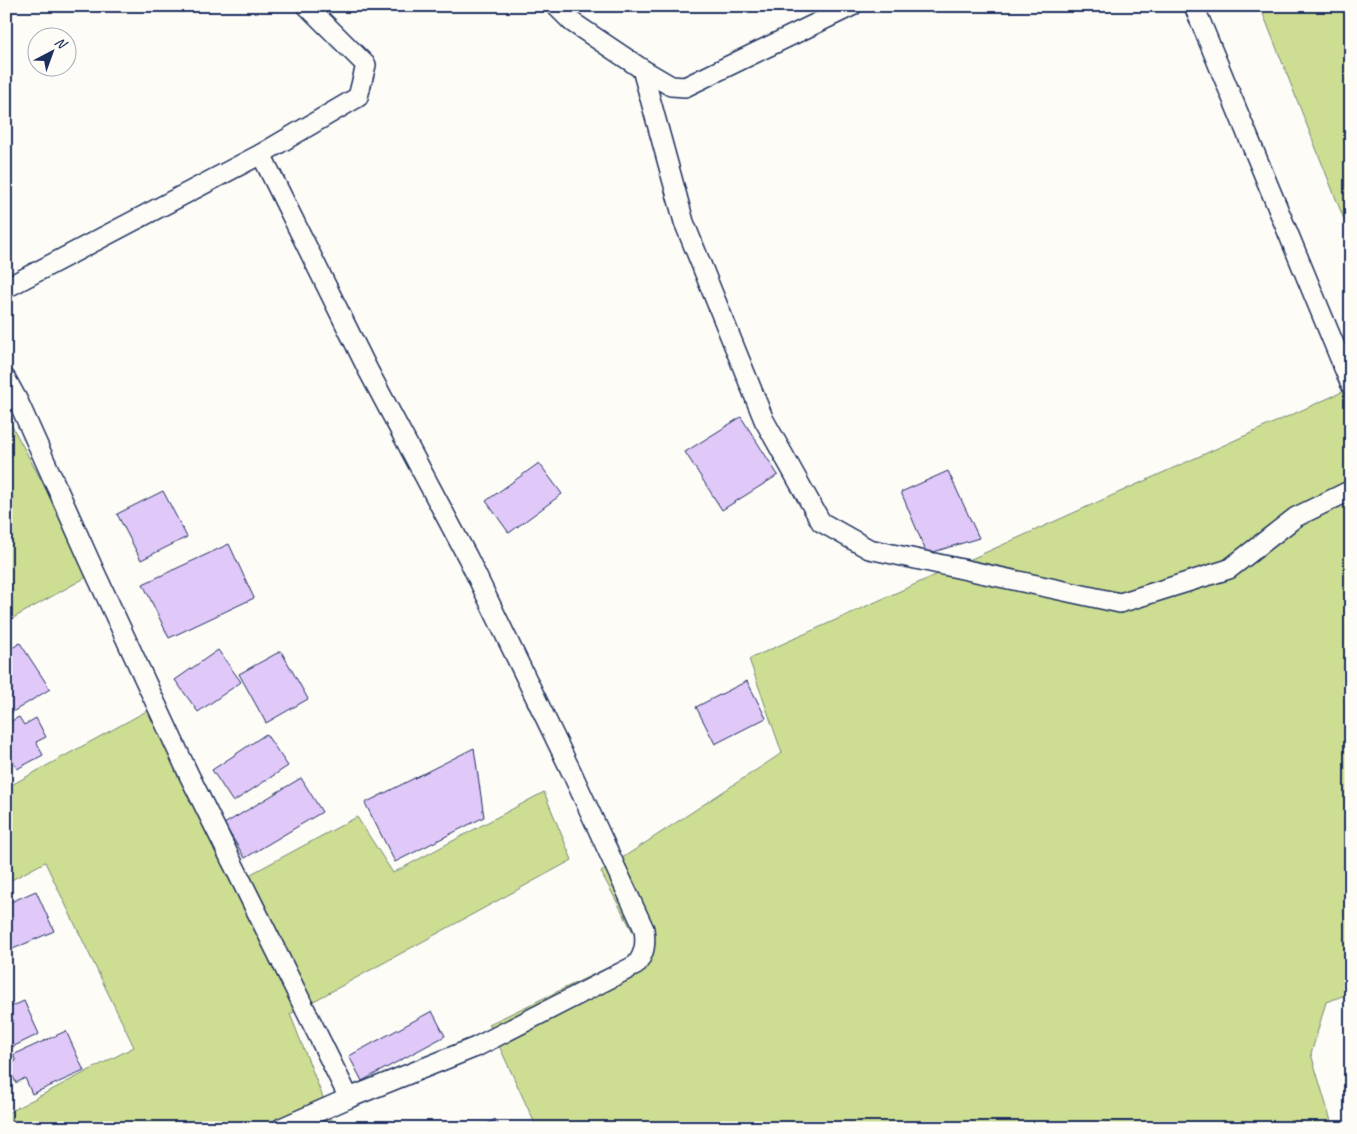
<svg xmlns="http://www.w3.org/2000/svg" width="1357" height="1134" font-family="Caveat,sans-serif">
  <style>
    .green { fill: #cdde92; stroke: #748678 }
    .building { fill: #e0c8f8; stroke: #1b2f5e }
    .lines { fill: none; stroke-linecap: round; stroke-linejoin: round }
    .street-casing { stroke: #1b2f5e; stroke-width: 22 }
    .street { stroke: #fdfcf7; stroke-width: 19 }
  </style>
  <rect width="100%" height="100%" fill="#fdfcf7"/>
  <filter id="ink" filterUnits="userSpaceOnUse"><feTurbulence type="fractalNoise" baseFrequency=".02" numOctaves="2"/><feDisplacementMap in="SourceGraphic" scale="10" xChannelSelector="R" yChannelSelector="G"/><feConvolveMatrix kernelMatrix="1 2 1 2 8 2 1 2 1" color-interpolation-filters="sRGB"/></filter>
  <g filter="url(#ink)">
    <g class="green">
      <polygon points="1260,6 1351,6 1351,237"/>
      <polygon points="1351,388 1351,993 1326,1002 1311,1054 1333,1128 537,1128 489,1024 643,951 601,872 782,753 749,659"/>
      <polygon points="6,415 92,574 6,622"/>
      <polygon points="154,707 236,882 357,817 393,873 544,792 572,860 290,1014 335,1128 6,1128 6,1107 9,1112 134,1047 45,862 6,883 6,788"/>
    </g>
    <g class="building">
      <polygon points="741,417 778,475 722,510 685,452"/>
      <polygon points="539,463 562,494 509,533 486,501"/>
      <polygon points="948,471 979,538 927,554 901,492"/>
      <polygon points="163,491 187,537 141,560 117,514"/>
      <polygon points="229,544 254,598 169,638 143,584"/>
      <polygon points="20,643 50,689 6,716 6,652"/>
      <polygon points="218,650 241,682 198,712 175,680"/>
      <polygon points="281,651 308,699 266,723 239,674"/>
      <polygon points="747,681 766,718 715,744 696,707"/>
      <polygon points="19,717 24,725 36,718 46,737 36,742 43,755 17,769 6,749 6,724"/>
      <polygon points="266,734 288,766 233,802 212,770"/>
      <polygon points="474,748 484,817 395,862 365,803"/>
      <polygon points="301,778 322,812 245,858 224,824"/>
      <polygon points="36,891 54,931 6,952 6,904"/>
      <polygon points="24,1001 39,1034 8,1049 6,1044 6,1009"/>
      <polygon points="432,1011 445,1036 362,1081 349,1056"/>
      <polygon points="66,1031 84,1071 32,1094 25,1078 16,1083 8,1065 16,1061 13,1055"/>
      <polygon points="495,1119 501,1128 482,1128"/>
    </g>
    <g class="lines">
      <g class="street-casing">
        <g id="street">
          <polyline points="556,6 572,22 642,69 671,86 685,87 852,6"/>
          <polyline points="1194,6 1351,385"/>
          <polyline points="642,69 684,222 764,420 821,522 869,549 1120,603 1229,569 1296,517 1351,490"/>
          <path d="M261 154 368 370 468 558 572 773 644 929C646 944 645 953 636 965L476 1047 349 1098 281 1128"/>
          <polyline points="6,288 261,154 358,97 366,65 307,6"/>
          <polyline points="6,379 18,401 92,566 189,775 349,1098"/>
        </g>
      </g>
      <use href="#street" class="street"/>
    </g>
  </g>
  <rect width="1357" height="1134" fill="none" stroke="#fdfcf7" stroke-width="25"/>
  <rect x="12" y="12" width="1332" height="1109" fill="none" stroke="#1b2f5e" stroke-width="2" filter="url(#ink)"/>
  <g transform="translate(52 52) rotate(41)"><circle r="24" fill="#fdfcf7" stroke="#a3aaba"/>
  <path d="M0-4L9 19L0 12L-9 19Z" fill="#1b2f5e"/>
  <text y="-8" font-size="14" font-weight="bold" text-anchor="middle" fill="#1b2f5e">N</text>
  </g>
</svg>
